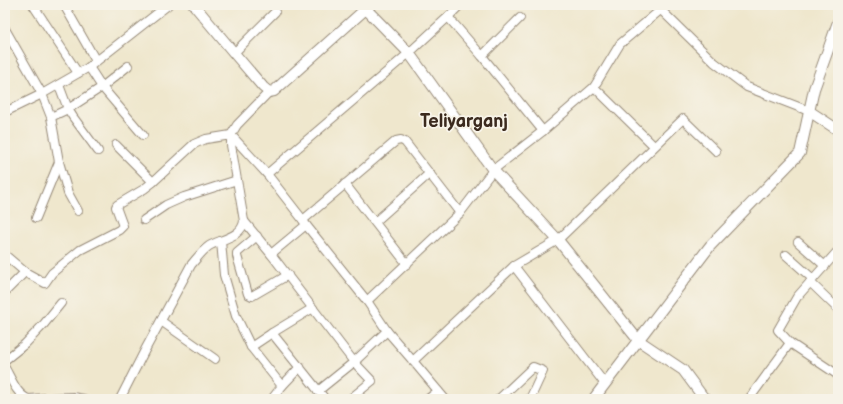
<svg xmlns="http://www.w3.org/2000/svg" width="843" height="404" font-family="'Balsamiq Sans',sans-serif">
  <style>
    .lines { fill: none; stroke-linecap: round; stroke-linejoin: round }
    .minor-casing { stroke: #958876; stroke-width: 10 }
    .tertiary-casing { stroke: #958876; stroke-width: 12 }
    .minor { stroke: #fff; stroke-width: 8 }
    .tertiary { stroke: #fff; stroke-width: 10 }
    .labels { text-anchor: middle; dominant-baseline: central; stroke-width: 3.5; stroke-linejoin: round; paint-order: stroke }
    .district-label { font-size: 18px; font-weight: bold; fill: #3b2a1e; stroke: #f7f3e8 }
  </style>
  <rect width="100%" height="100%" fill="#f7f3e8"/>
  <filter id="ink" filterUnits="userSpaceOnUse"><feTurbulence type="fractalNoise" baseFrequency=".025" numOctaves="2"/><feDisplacementMap in="SourceGraphic" scale="8" xChannelSelector="R" yChannelSelector="G"/><feConvolveMatrix kernelMatrix="1 2 1 2 8 2 1 2 1" color-interpolation-filters="sRGB"/></filter>
  <filter id="wash" filterUnits="userSpaceOnUse"><feTurbulence type="fractalNoise" baseFrequency=".012" numOctaves="4" result="noise"/><feDisplacementMap in="SourceGraphic" scale="16" xChannelSelector="R" yChannelSelector="G"/><feGaussianBlur stdDeviation="0.9" result="paint"/><feColorMatrix in="noise" values="0 0 0 0 0 0 0 0 0 0 0 0 0 0 0 0 0 1.4 0 .05"/><feComposite in="paint" operator="in"/></filter>
  <g filter="url(#wash)">
    <rect width="100%" height="100%" fill="#efe7cd"/>
  </g>
  <g filter="url(#ink)">
    <g class="lines">
      <g class="minor-casing">
        <g id="minor">
          <polyline points="33,5 78,73"/>
          <polyline points="64,5 96,61"/>
          <polyline points="659,8 714,62 747,87 809,111"/>
          <polyline points="448,17 482,56 543,131"/>
          <polyline points="5,29 42,94 51,117 59,162 68,193 78,211"/>
          <polyline points="234,53 275,12"/>
          <polyline points="482,56 520,18"/>
          <polyline points="89,67 102,87 143,135"/>
          <polyline points="59,85 68,109 73,117 98,151"/>
          <polyline points="594,87 654,146"/>
          <polyline points="5,112 42,94 89,67 168,5"/>
          <polyline points="51,117 68,109 102,87 128,66"/>
          <polyline points="116,145 153,182"/>
          <polyline points="267,174 409,53 448,17 460,5"/>
          <polyline points="345,184 407,264"/>
          <polyline points="36,218 59,162"/>
          <polyline points="144,220 166,205 184,197 237,180"/>
          <polyline points="303,220 396,141 401,140 405,142 460,213"/>
          <polyline points="244,221 271,254"/>
          <polyline points="375,222 430,173"/>
          <polyline points="306,225 271,254 354,362 372,381 350,399"/>
          <polyline points="257,236 237,253 237,256 248,294 252,296 288,275"/>
          <polyline points="221,241 224,275 236,316 251,347 282,386 272,399"/>
          <polyline points="798,242 825,266"/>
          <polyline points="5,255 25,272 45,283 52,273 80,250 119,230 123,226 116,207 117,205 144,189 153,182 194,144 206,139 231,135 267,174 303,220 306,225 367,301 387,331 413,361 445,399"/>
          <polyline points="786,255 813,279"/>
          <polyline points="838,256 836,253 797,297 778,330 790,343 838,375"/>
          <polyline points="514,266 605,384"/>
          <polyline points="810,282 838,309"/>
          <polyline points="5,292 25,272"/>
          <polyline points="367,301 460,213 493,170 543,131 594,87 620,44 658,12 659,8 658,5"/>
          <polyline points="313,308 272,333 325,399"/>
          <polyline points="161,321 215,359"/>
          <polyline points="251,347 272,333"/>
          <polyline points="5,360 25,344 44,324 61,303"/>
          <polyline points="413,361 514,266 558,240 683,119 716,151"/>
          <path d="M5 368C11 378 16 394 28 399L72 397 84 399"/>
          <polyline points="282,386 300,367"/>
          <polyline points="318,391 354,362 387,331"/>
          <path d="M120 399 145 350 191 265C197 258 202 251 209 246 221 239 242 237 244 221L231 145V135L237 125 269 92"/>
          <polyline points="428,399 438,391"/>
          <polyline points="499,399 533,367 543,371 530,399"/>
          <polyline points="749,399 790,343"/>
        </g>
      </g>
      <g class="tertiary-casing">
        <g id="tertiary">
          <polyline points="194,5 234,53 263,87 269,92 274,91 370,5"/>
          <polyline points="366,9 409,53 493,170 558,240 638,340 683,370 703,397 706,399"/>
          <polyline points="809,111 838,130"/>
          <polyline points="594,399 595,397 710,246 800,153 814,89 838,22"/>
        </g>
      </g>
      <use href="#minor" class="minor"/>
      <use href="#tertiary" class="tertiary"/>
    </g>
  </g>
  <g class="labels">
    <g class="district-label">
      <text x="464" y="121">Teliyarganj</text>
    </g>
  </g>
  <rect width="843" height="404" fill="none" stroke="#f7f3e8" stroke-width="20"/>
</svg>
